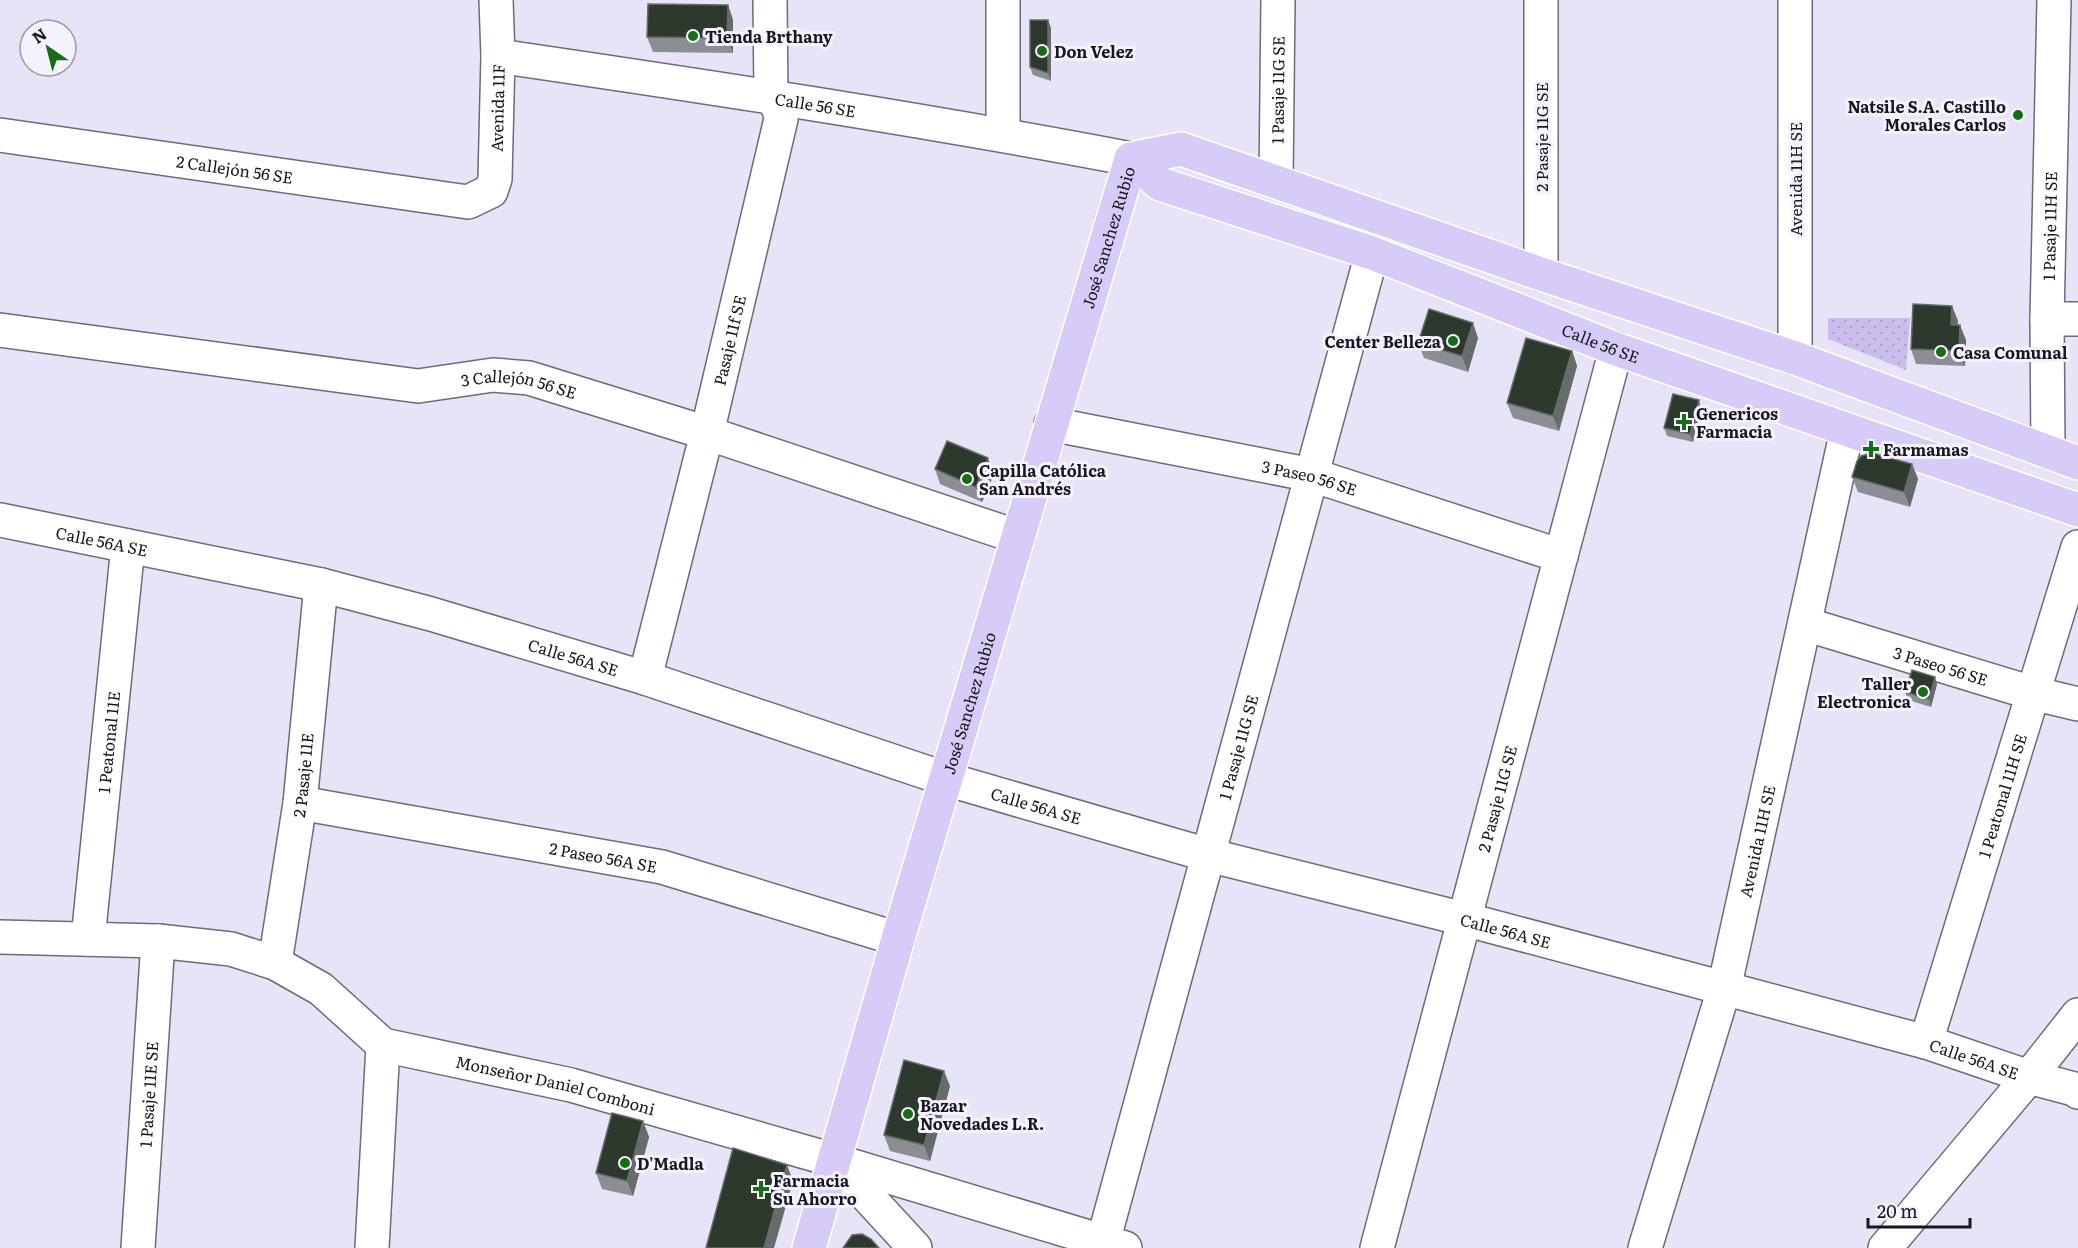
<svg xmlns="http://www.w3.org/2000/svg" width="2078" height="1248" font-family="Literata,serif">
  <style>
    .grass { fill: url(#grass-dots) }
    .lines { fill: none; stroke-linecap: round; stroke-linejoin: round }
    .minor-casing { stroke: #6e6a7a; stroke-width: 36 }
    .major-casing { stroke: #fff; stroke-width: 36 }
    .minor { stroke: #fff; stroke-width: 33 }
    .major { stroke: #d7cbf8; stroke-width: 33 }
    .wall { fill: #8b8e92 }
    .shaded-wall { fill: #666c6a }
    .building { fill: #2e392d; stroke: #666c6a; stroke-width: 1.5 }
    .poi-dot { fill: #166d16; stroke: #f5f2fe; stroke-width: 2 }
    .labels { text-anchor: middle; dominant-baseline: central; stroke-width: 6; stroke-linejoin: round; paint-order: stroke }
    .poi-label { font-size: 16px; font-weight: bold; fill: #19171e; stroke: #f5f2fe; text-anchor: start }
    .street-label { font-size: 16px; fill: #19171e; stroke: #f5f2fe }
  </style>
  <defs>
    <pattern id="grass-dots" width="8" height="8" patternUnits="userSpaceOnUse" patternTransform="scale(1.5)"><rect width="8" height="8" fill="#cabdee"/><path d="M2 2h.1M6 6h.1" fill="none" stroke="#ada2cc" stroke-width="1.8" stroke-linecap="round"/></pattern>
  </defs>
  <rect width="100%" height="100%" fill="#e8e4f7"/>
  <polygon class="grass" points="1828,318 1910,318 1906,370 1828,339"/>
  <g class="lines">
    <g class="minor-casing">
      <g id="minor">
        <polyline points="1003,0 1003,134"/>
        <polyline points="1795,0 1795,358"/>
        <path id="s1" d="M498 56C710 87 921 119 1131 159"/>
        <path id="s2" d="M0 135 468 202 491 191 495 179 498 56 496 0"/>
        <path id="s3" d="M1276 182 1278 0"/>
        <polyline points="1541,274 1541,0"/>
        <polyline points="2047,319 2078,319"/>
        <path id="s4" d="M0 330 418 386 493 375 529 378 707 433 1018 537"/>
        <path id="s5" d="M1051 424 1312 475 1561 556"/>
        <path id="s6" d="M2048 452 2047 319 2054 0"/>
        <path id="s7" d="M0 520 321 585 431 614 645 678 946 779 1208 855 1464 919 1926 1042 2029 1077 2074 1089 2078 1092"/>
        <path id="s8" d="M1805 624 2032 693 2078 704"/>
        <path id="s9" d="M645 678 707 433 781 119 779 109 771 96 770 0"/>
        <path id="s10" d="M300 803 662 867 898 939"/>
        <path id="s11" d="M0 937 158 941 231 949 275 963 321 989 383 1045 571 1085 833 1160 1125 1248"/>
        <path id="s12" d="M88 939 128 546"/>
        <path id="s13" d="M275 963 300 803 321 585"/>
        <path id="s14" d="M1926 1042 2078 547"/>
        <polyline points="835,1161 915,1248"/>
        <path id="s15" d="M1103 1242 1372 253"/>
        <path id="s16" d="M138 1248 158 941"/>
        <polyline points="372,1248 383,1045"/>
        <path id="s17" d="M1377 1248 1616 349"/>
        <path id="s18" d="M1645 1248 1724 989 1847 430"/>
        <polyline points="1885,1248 2029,1077 2078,1015"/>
      </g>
    </g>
    <g class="major-casing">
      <g id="major">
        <path id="s19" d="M1131 159 1160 184 1372 253 1616 349 2078 510"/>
        <polyline points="1131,159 1181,149 1541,274 1795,358 2078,463"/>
        <path id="s20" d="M809 1248 898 939 1131 159"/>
      </g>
    </g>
    <use href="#minor" class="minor"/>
    <use href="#major" class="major"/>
  </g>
  <g class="wall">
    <polygon points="728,5 733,20 733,53 653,52 647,37"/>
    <polygon points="1048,20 1051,28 1051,81 1033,75 1030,67"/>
    <polygon points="1952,306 1958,321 1957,325 1966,340 1965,366 1916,364 1911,349"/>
    <polygon points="1478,338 1468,372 1424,358 1418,343"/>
    <polygon points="1572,351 1577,366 1559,431 1513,418 1507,403"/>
    <polygon points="1701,408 1693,442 1667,436 1664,428"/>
    <polygon points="1912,464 1918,479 1910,507 1858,492 1852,477"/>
    <polygon points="935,469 994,474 982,502 940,484"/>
    <polygon points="1937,684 1931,707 1908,700 1905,692"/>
    <polygon points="950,1086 930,1161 890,1151 884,1135"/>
    <polygon points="643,1121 649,1137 633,1196 602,1189 596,1173"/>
  </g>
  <g class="shaded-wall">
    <polygon points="728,5 733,20 733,53 727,38"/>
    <polygon points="1048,20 1051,28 1051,81 1048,73"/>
    <polygon points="1952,306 1958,321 1956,340 1951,325"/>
    <polygon points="1473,323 1478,338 1468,372 1462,356"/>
    <polygon points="1960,325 1966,340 1965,366 1959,351"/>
    <polygon points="1572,351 1577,366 1559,431 1553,416"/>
    <polygon points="1699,400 1701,408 1693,442 1690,434"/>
    <polygon points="988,458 994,474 982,502 976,487"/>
    <polygon points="1912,464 1918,479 1910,507 1904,492"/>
    <polygon points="1935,677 1937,684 1931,707 1929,699"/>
    <polygon points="944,1071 950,1086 930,1161 924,1145"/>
    <polygon points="643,1121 649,1137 633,1196 627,1181"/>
    <polygon points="787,1165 793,1181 774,1248 764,1248"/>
  </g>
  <g class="building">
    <polygon points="648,4 728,5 727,38 647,37"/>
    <polygon points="1030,20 1048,20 1048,73 1030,67"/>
    <polygon points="1913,304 1952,306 1951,325 1960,325 1959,351 1911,349"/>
    <polygon points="1429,309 1473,323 1462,356 1418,343"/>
    <polygon points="1526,338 1572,351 1553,416 1507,403"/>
    <polygon points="1673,394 1699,400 1690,434 1664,428"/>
    <polygon points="947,441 988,458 976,487 935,469"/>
    <polygon points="1872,453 1912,464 1904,492 1852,477 1857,461 1861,456"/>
    <polygon points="1912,670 1935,677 1929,699 1905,692"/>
    <polygon points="904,1060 944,1071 924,1145 884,1135"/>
    <polygon points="612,1113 643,1121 627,1181 596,1173"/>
    <polygon points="733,1148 787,1165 764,1248 706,1248"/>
    <polygon points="862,1234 871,1239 879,1248 843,1248 852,1235"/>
  </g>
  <g class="poi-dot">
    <circle cx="693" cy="36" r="6"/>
    <circle cx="1042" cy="51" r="6"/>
    <circle cx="2018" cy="115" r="6"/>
    <circle cx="1453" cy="341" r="6"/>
    <circle cx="1941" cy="352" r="6"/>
    <path d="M1681 413h6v6h6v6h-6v6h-6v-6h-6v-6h6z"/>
    <path d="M1868 440h6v6h6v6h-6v6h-6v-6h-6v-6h6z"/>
    <circle cx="967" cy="479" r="6"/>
    <circle cx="1923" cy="692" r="6"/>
    <circle cx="908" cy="1114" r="6"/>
    <circle cx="625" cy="1163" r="6"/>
    <path d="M758 1180h6v6h6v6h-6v6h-6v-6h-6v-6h6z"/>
  </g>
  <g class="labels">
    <g class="poi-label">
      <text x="705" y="36">Tienda Brthany</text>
      <text x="1054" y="51">Don Velez</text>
      <text x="2006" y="106" text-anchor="end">Natsile S.A. Castillo<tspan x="2006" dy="18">Morales Carlos</tspan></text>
      <text x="1441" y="341" text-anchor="end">Center Belleza</text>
      <text x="1953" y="352">Casa Comunal</text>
      <text x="1696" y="413">Genericos<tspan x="1696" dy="18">Farmacia</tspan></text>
      <text x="1883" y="449">Farmamas</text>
      <text x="979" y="470">Capilla Católica<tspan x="979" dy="18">San Andrés</tspan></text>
      <text x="1911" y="683" text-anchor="end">Taller<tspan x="1911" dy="18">Electronica</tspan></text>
      <text x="920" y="1105">Bazar<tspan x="920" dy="18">Novedades L.R.</tspan></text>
      <text x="637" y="1163">D'Madla</text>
      <text x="773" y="1180">Farmacia<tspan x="773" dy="18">Su Ahorro</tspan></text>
    </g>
    <g class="street-label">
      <text stroke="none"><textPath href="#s3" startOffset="92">1 Pasaje 11G SE</textPath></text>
      <text stroke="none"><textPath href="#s1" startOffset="321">Calle 56 SE</textPath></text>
      <text stroke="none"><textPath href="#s2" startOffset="582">Avenida 11F</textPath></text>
      <text transform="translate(1541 137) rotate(-90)">2 Pasaje 11G SE</text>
      <text stroke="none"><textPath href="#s2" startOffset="237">2 Callejón 56 SE</textPath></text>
      <text transform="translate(1795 179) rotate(-90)">Avenida 11H SE</text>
      <text stroke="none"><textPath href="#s6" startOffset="226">1 Pasaje 11H SE</textPath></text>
      <text stroke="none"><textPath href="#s20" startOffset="1054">José Sanchez Rubio</textPath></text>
      <text stroke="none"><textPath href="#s9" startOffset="348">Pasaje 11f SE</textPath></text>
      <text stroke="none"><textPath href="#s19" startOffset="507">Calle 56 SE</textPath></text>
      <text stroke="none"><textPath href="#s4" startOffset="524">3 Callejón 56 SE</textPath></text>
      <text stroke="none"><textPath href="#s5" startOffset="264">3 Paseo 56 SE</textPath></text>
      <text stroke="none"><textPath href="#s7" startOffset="104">Calle 56A SE</textPath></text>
      <text stroke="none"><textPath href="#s7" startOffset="590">Calle 56A SE</textPath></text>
      <text stroke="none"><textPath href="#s8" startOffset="142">3 Paseo 56 SE</textPath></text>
      <text stroke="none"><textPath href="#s20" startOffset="568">José Sanchez Rubio</textPath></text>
      <text stroke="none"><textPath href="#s12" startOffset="198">1 Peatonal 11E</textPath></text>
      <text stroke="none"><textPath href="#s15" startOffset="513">1 Pasaje 11G SE</textPath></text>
      <text stroke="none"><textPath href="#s13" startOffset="190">2 Pasaje 11E</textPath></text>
      <text stroke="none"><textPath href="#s14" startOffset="258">1 Peatonal 11H SE</textPath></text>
      <text stroke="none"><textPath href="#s17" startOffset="465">2 Pasaje 11G SE</textPath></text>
      <text stroke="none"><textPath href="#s7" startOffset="1076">Calle 56A SE</textPath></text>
      <text stroke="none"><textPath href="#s18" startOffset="422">Avenida 11H SE</textPath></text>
      <text stroke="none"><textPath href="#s10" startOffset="308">2 Paseo 56A SE</textPath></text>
      <text stroke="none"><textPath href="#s7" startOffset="1562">Calle 56A SE</textPath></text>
      <text stroke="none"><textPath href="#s7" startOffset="2048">Calle 56A SE</textPath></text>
      <text stroke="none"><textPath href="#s11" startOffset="591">Monseñor Daniel Comboni</textPath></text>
      <text stroke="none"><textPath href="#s16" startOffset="154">1 Pasaje 11E SE</textPath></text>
    </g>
  </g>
  <g transform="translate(48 48) rotate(325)"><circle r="28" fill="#f5f2fe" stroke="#9d9aa4" stroke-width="1.5"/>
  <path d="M0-4.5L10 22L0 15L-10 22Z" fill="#166d16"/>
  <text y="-9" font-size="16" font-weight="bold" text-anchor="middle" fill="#19171e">N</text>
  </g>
  <path d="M1868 1218v9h102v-9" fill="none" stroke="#19171e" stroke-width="3"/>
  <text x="1877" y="1218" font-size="18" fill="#19171e" stroke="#f5f2fe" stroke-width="4.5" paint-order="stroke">20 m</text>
</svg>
